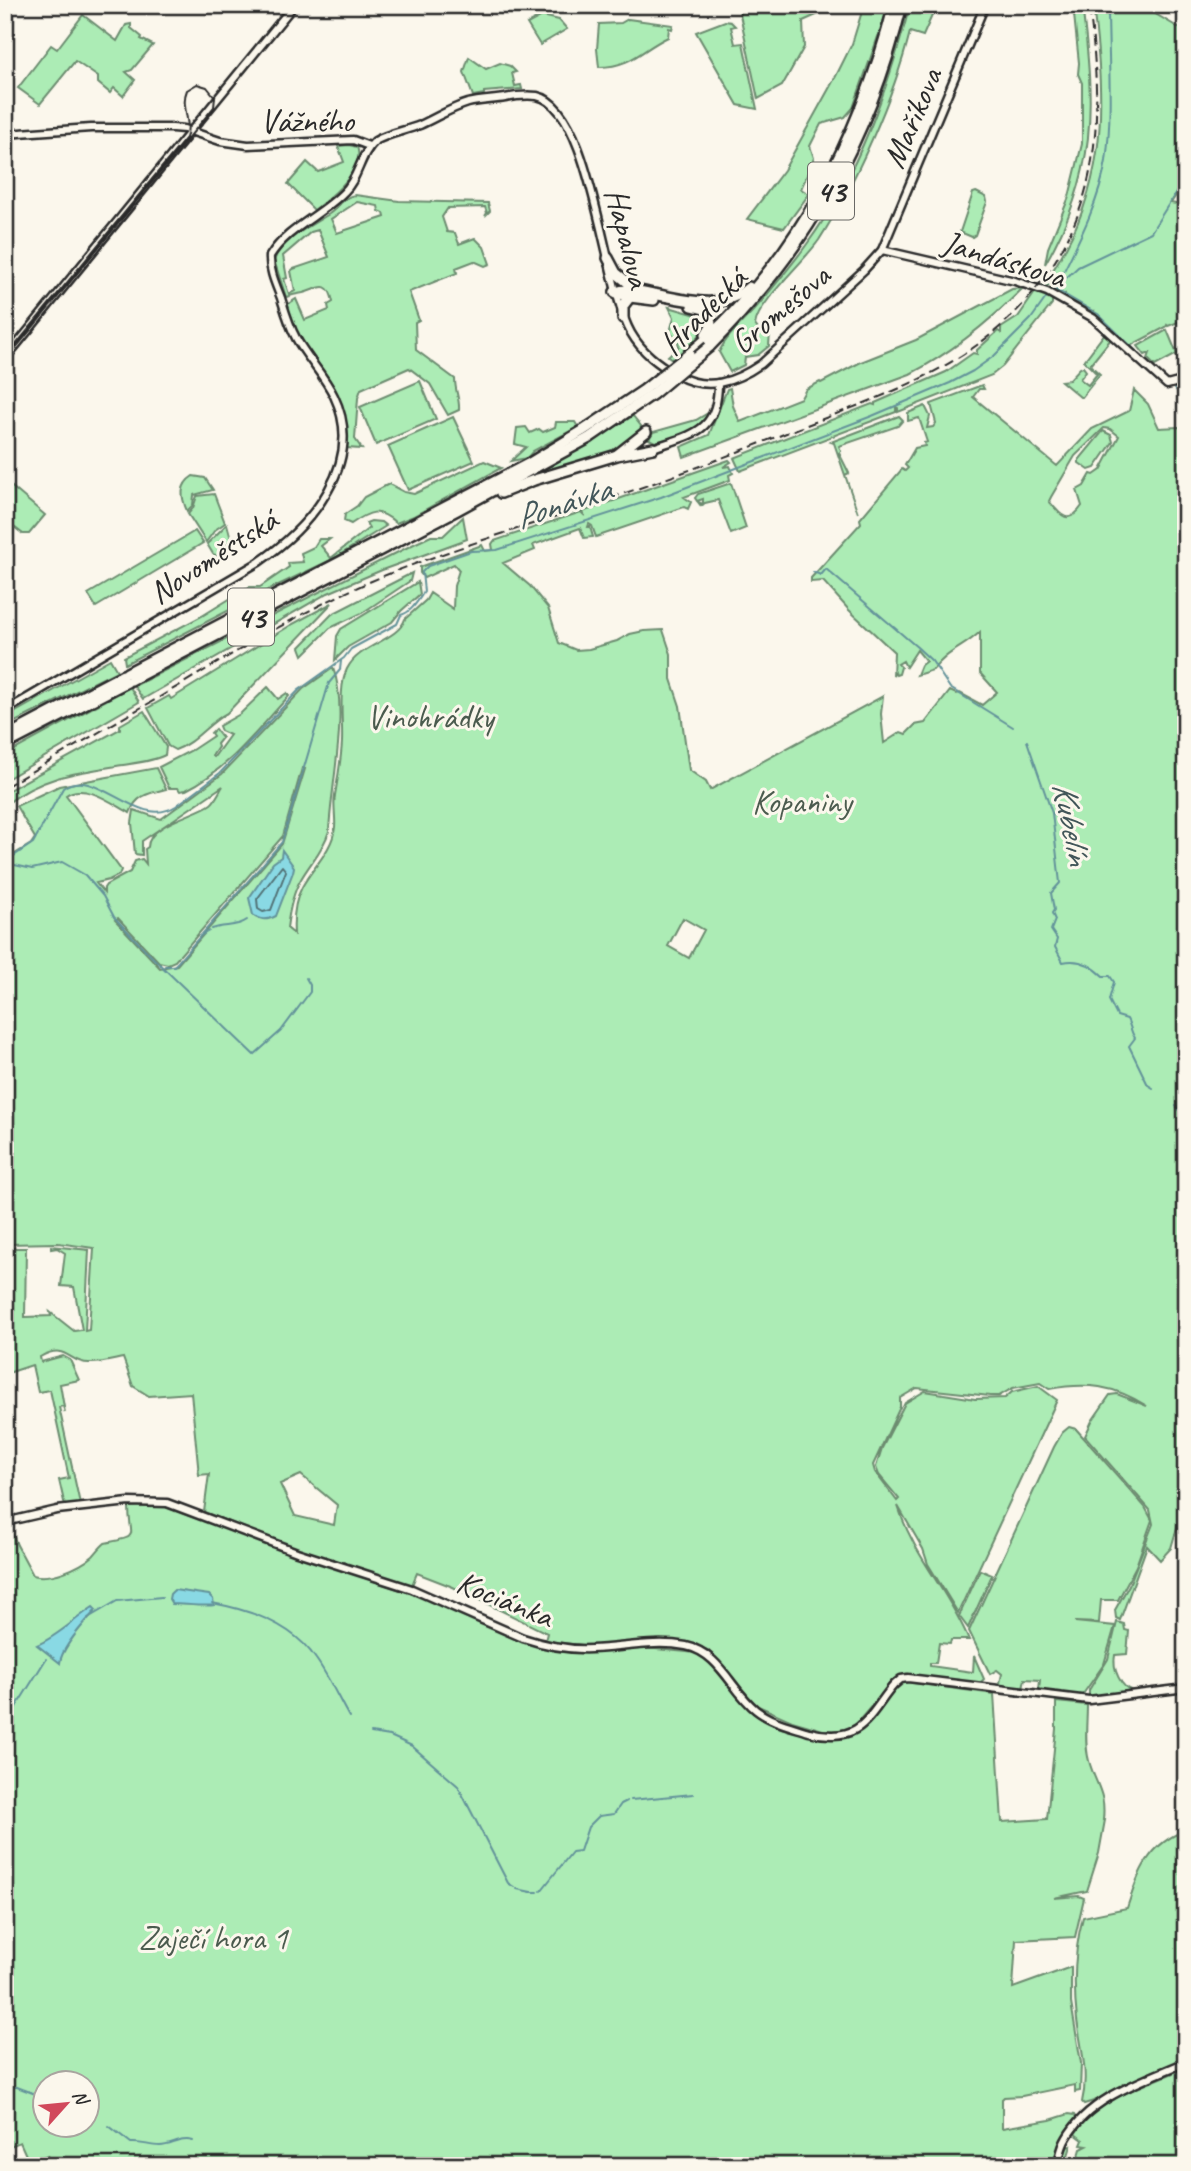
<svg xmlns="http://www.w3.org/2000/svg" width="1191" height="2171" font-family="Caveat,sans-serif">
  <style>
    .green { fill: #acecb5; stroke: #6c8c70; stroke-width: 2; fill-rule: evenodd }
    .water { fill: #89d9e4; stroke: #63939a; stroke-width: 2 }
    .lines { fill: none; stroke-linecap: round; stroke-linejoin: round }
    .shore { stroke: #517175; stroke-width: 2 }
    .stream { stroke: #63939a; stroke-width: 2 }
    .secondary-casing { stroke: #2b2b2b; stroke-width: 11 }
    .highway-casing { stroke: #2b2b2b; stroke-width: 14 }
    .secondary { stroke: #fbf7ec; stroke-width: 6 }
    .highway { stroke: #fbf7ec; stroke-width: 9 }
    .tram { stroke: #2b2b2b; stroke-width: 2 }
    .rail { stroke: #2b2b2b; stroke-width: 2; stroke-dasharray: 10 5; stroke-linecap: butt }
    .highway-bridge-casing { stroke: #2b2b2b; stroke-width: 14; stroke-linecap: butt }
    .highway-bridge { stroke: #fbf7ec; stroke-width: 9 }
    .labels { text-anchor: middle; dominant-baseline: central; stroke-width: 6; stroke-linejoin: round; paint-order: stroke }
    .shield { fill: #fbf7ec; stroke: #696865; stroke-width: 2 }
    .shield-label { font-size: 32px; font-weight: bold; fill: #2b2b2b }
    .street-label { font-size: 33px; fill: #2b2b2b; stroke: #fbf7ec }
    .park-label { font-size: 33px; fill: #4b5b4e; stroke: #fbf7ec }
    .water-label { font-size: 35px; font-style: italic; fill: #425659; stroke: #fbf7ec }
  </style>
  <rect width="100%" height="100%" fill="#fbf7ec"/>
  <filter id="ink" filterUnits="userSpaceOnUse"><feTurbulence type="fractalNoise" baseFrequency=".0143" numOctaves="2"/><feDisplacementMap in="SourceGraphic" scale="14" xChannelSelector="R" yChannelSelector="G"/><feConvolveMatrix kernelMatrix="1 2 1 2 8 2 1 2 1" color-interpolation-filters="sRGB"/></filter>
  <g filter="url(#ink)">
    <g class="green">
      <polygon points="738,5 839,5 803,21 804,47 782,86 758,99"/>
      <polygon points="864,5 889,5 853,108 845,117 821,124 810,146 814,158 801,189 809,194 784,228 747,219 784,170 836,76 852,44"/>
      <path d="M910 5H934V11L923 36 910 32C894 97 855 184 819 240 804 262 758 302 755 325L761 333 770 332 769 346 758 355 745 357 744 365 730 372 719 352C728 333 747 319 760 303 776 284 792 265 807 244 858 174 888 89 910 5Z"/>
      <path d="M1073 5H1082C1095 106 1097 174 1045 264L1048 248 1069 197 1082 144V83L1078 74 1079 63Z"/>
      <path d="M1093 5H1140L1186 32V180L1171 203 1186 206V319L1168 326 1167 325 1166 327 1130 346 1093 314 1094 311 1090 312 1065 297V294L1062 295 1055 289 1056 287 1050 289 1052 283 1047 286 1043 285C1108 193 1106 112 1093 5Z"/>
      <polygon points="83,15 117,41 126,25 131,24 131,28 142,37 141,39 153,45 132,70 126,72 135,80 123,96 114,88 110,93 98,83 98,77 75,61 40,104 18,88 51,45 57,49"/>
      <polygon points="542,16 559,20 567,29 540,45 527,24"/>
      <path d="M628 19 673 25 672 29 669 28 668 37C642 49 632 67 599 67L597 49 599 24 621 23Z"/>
      <polygon points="725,21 731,22 735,26 731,27 735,44 743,43 757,109 738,105 696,32"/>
      <polygon points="469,57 486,69 500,63 510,66 516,72 512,73 515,86 521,85 522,89 484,92 484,94 473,96 464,72"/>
      <path d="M338 146 349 145 357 147C366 170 330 198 314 210L288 184 307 162 318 172 344 162Z"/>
      <polygon points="976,192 986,197 987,202 975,235 972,237 960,232 973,193"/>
      <path d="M355 195 399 201 488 203 490 211 485 216 487 213 485 207 448 208 442 217 447 232 455 233 459 244 475 238 484 247 490 264 485 266 474 261 456 268 457 273 409 292 419 320 415 322 416 350 455 379C455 391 460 400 459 410L448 415 430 384 409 368 361 389 358 398 355 439 362 449 347 448C347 427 345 408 335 389 323 366 285 330 288 304L296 299 305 320 329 310 328 305 333 302C328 278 319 289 303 293 297 294 292 295 286 297L274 260C283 239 310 226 329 214 338 208 344 196 355 195ZM357 202 378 206 379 211 384 213 385 217 337 233 331 219ZM318 230 329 257 293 269 291 271 295 291 289 294 284 279 287 278 283 256 311 232Z"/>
      <path d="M1023 288C989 322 953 352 910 374L684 457 681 447 709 435 727 389 730 388 733 406 740 422 801 398 806 389 820 382 821 383 861 362 916 340 1012 289Z"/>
      <polygon points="1036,291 1052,298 1052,304 1003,366 992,375 898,412 898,408 896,407 896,412 740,471 734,458 872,404 875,405 875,403 946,372 973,353 977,354 977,350 998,331 1001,333 1001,328 1018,317"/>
      <polygon points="669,307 700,316 703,322 699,336 673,360 668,356 679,346 678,342 670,332 674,317"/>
      <polygon points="1167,330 1177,354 1155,366 1148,359 1150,353 1145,355 1138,346"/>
      <polygon points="1105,333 1111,339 1090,365 1100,374 1082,397 1080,397 1061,381 1069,380 1080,368 1083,367 1086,371 1080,379 1088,385 1097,374 1084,361"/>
      <polygon points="420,381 436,419 376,445 360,407"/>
      <path d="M982 385 984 389H979L973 397 1057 466 1092 429 1129 411 1134 390 1148 404 1159 428 1179 427 1186 430V1497L1171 1548 1160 1560 1147 1546 1120 1620 1116 1618 1115 1610 1129 1585 1153 1524 1150 1510 1085 1436 1092 1421 1110 1395 1117 1394 1147 1406C1113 1385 1087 1382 1049 1389L1040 1383 1013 1388 999 1396H990L917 1388 900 1398V1407L873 1465 875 1472 897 1501 899 1499 879 1475 876 1467 882 1448 905 1403 925 1391 975 1399 1005 1398 1012 1392 1038 1386 1057 1400 958 1613 928 1564 923 1549 898 1506C913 1556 950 1593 969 1640H951L950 1644 939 1643 936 1663H930V1666L973 1672 974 1656 984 1679 979 1684 904 1674 893 1681 856 1724 844 1731 823 1730 792 1721 756 1705 708 1650 686 1643 644 1641 591 1646 545 1641 547 1633 453 1587 417 1573 412 1585 296 1548 204 1512 209 1474 199 1475 191 1393 149 1396 133 1386 123 1358C113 1360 100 1364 89 1363 68 1363 67 1342 40 1357L41 1362 63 1356 70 1360 79 1380 60 1384 65 1413 63 1406 59 1407 80 1504 65 1506 59 1480 69 1478 50 1390 38 1392 32 1365 5 1374V1248H26L25 1317 51 1316 50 1312 74 1331 82 1330 74 1287 61 1286 65 1253 57 1248 51 1249V1246L89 1250 85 1331 89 1330 94 1248 58 1243 5 1244V860L31 844 35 838 16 806 59 786 156 768 166 789C149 793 136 795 130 813 113 804 85 782 66 795L121 870 119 875 109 880 96 883 104 893V888L106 885 130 872 135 861 142 859 146 864 145 849 148 847C148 824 196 815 211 804 215 801 219 792 223 786L142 841V855L135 854 132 823 134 810 161 819 222 774 303 689 333 668C349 709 331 786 329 831 324 849 310 863 301 879 292 894 289 912 287 928L294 934C293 918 294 902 302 887 312 868 333 850 335 827 336 817 333 806 335 795 338 777 341 761 342 742 343 721 338 687 347 669 359 644 398 641 405 619L426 600 430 593 453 609 454 586 459 570 454 564 424 578 420 573V567L482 545 485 551 493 550 492 544 494 541 581 512 585 516 582 512 729 460 731 462 723 467 730 466 733 473 729 475 730 480 684 497 691 502 688 509 684 507 596 537 592 526 589 524 588 527H590L593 537 584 538 580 528 533 545 535 550 503 563 530 586 548 608 559 643 576 650 589 649 617 641 630 634 644 631 663 630 671 654V679L680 706 689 770 706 782 710 790 883 696 881 714 884 743 901 732 906 734 915 725 925 723 950 691 956 694 960 693 982 705 997 692 980 673V632C962 649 948 650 933 670L917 675 921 665 926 661 917 650 906 667 903 661 898 664 901 667 899 674 896 675 895 672 893 676 894 652 849 610 823 581 811 582V578L861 523 860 519 902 469 905 471 908 468 905 465 915 448 925 446 924 443 927 442 919 418 908 421V413L925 406 930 416 927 428 933 427 936 423 931 404ZM1104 428 1110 429 1119 436 1101 470 1094 475 1091 474 1084 486 1077 490 1082 506C1068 526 1061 516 1049 501L1051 497 1075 456ZM302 768 305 769 282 844 177 965 160 968 115 920 118 918 159 962 168 964 175 961 283 836ZM683 918 704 930 689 958 668 946ZM301 1475 337 1505 334 1525 295 1516 280 1484Z"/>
      <path d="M708 413 710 415C697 433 676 437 655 442L649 439 653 432 696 420Z"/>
      <polygon points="633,416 641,426 639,434 618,450 533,477"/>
      <polygon points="899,416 903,420 898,426 839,446 841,451 839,453 849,473 845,475 858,513 834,443 831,442"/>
      <polygon points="453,417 474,461 408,490 388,446"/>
      <polygon points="556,422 575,422 578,427 533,451 527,458 511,461 526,447 515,444 517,428 526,427 530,433 539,429 543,432 555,427"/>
      <polygon points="1103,431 1111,435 1113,442 1095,468 1089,470 1079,463 1079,460"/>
      <path d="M484 461 501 468 414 516 396 523C378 507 370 511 351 524L344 521 345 514 357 506 364 497 389 484 404 492 414 494Z"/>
      <path d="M193 476 205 478 213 490 194 495 193 505 187 511C181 497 179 485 193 476Z"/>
      <polygon points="5,481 45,515 29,534 23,534 5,520"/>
      <polygon points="731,483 746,528 731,534 718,500 705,503 701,506 698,502 703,504 703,499 697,501 695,498 698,494"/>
      <polygon points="214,494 225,523 215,530 206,542 188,514 193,508 197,496"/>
      <polygon points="463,517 467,539 382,570 328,593 143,699 134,686 414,544 431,536 443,536"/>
      <polygon points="371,521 381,522 386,526 333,559 272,588 125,664 124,657 202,616 249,587 260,587 289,567 288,563 303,562 301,553 314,547 319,539 330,539 321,546 331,558 369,528 366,523"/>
      <polygon points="227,524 231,539 221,549 230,543 227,557 223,559 213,554 207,544"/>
      <polygon points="195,531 203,543 96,607 88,594"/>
      <polygon points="412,573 410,581 362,613 330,628 303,655 300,647 332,614"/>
      <polygon points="418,582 420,594 401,611 392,622 348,647 335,660 337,636 341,629"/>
      <path d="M332 603 227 713C208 723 195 743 175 750L168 746 148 708 169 696 171 699 291 625Z"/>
      <polygon points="110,659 117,671 5,727 5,718"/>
      <polygon points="130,687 139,702 5,780 5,755"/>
      <path d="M268 687 278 699 287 693 289 696C257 730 229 769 186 790L180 791 178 788H169L159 767 192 750 213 736 211 733 215 729 222 738 217 744 218 747 212 756 214 757 230 735 221 731 219 726 240 714Z"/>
      <path d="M144 711 166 747 165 755C154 761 136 763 123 765 79 772 42 776 5 805V792L120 729V725Z"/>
      <polygon points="1069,1427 1076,1429 1145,1507 1152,1520 1136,1566 1118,1600 1101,1600 1099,1623 1075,1622 1115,1626 1104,1664 1081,1697 1039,1690 1040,1680 1025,1679 1023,1689 999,1687 1002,1674 997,1670 990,1674 969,1631 1054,1447 1062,1433"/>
      <path d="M160 1505 293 1554 422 1597 513 1638 544 1648 592 1653 645 1648 697 1653 706 1658 743 1703 762 1719 781 1728 821 1739 853 1735 862 1730 898 1685 906 1682 994 1694 1002 1822 1047 1819 1056 1729V1702L1087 1705C1087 1723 1084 1744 1089 1761 1096 1786 1106 1792 1103 1820H1105L1099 1853 1087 1891 1054 1898 1079 1896 1084 1898 1075 1937 1016 1940 1013 1988 1071 1967V2003L1081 2063 1080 2091 1075 2092V2085L1022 2096 1004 2097 1002 2099V2128L1050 2120 1069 2114 1075 2115 1076 2119 1061 2140 1054 2166H51L47 2155 36 2160 35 2157 28 2160 20 2142 5 2148V1527H10L17 1545 33 1575C51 1580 79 1568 93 1556 97 1552 100 1547 105 1543 142 1536 129 1538 129 1507ZM46 2084H88V2126H46Z"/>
      <polygon points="980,1570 992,1575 968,1628 959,1616"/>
      <path d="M1117 1622 1124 1624 1125 1630 1129 1631 1127 1654 1115 1655C1112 1669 1121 1688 1133 1691L1091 1697 1089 1695V1690L1108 1659Z"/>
      <path d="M1186 1830V2058L1118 2088 1097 2100 1084 2104 1082 2102C1089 2074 1081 2048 1077 2020 1073 1984 1074 1950 1083 1917L1127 1908C1139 1872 1147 1845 1186 1830Z"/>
      <path d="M1186 2067V2166H1061L1067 2147 1071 2146 1066 2162 1072 2164 1078 2159 1081 2149 1087 2146 1081 2145 1083 2140 1075 2134C1096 2097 1150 2085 1186 2067Z"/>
    </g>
    <g class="water">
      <path d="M282 850 294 867 293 872 276 916C266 921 262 920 253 915L249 898 273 863 281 857Z"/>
      <path d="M174 1590 209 1595 213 1599 214 1605C208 1607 182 1604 172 1604L169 1599 170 1594Z"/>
      <path d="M93 1607 96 1610C85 1622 61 1648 60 1663L37 1645C58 1636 73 1620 93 1607Z"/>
    </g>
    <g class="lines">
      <polygon class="shore" points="282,866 286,871 271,910 263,912 258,909 257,899"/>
      <g class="stream">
        <path d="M1057 285C1076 246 1099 204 1106 161 1113 110 1108 56 1108 5"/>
        <polyline points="1055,289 1098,314 1167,381"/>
        <polyline points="1052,291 1078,267 1151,232 1186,177"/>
        <polyline points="1175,389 1186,398"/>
        <polyline points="813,572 821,575 826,569 918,648 932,661 950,688 1013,727"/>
        <path d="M1027 741 1052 813 1060 883 1051 893 1054 910 1052 913 1055 920 1051 930 1057 939 1055 947 1063 962C1079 958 1092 965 1103 976H1110L1114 982 1109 1000 1117 1016 1127 1019C1131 1026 1130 1031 1135 1038L1129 1046 1148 1085 1153 1088"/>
        <path d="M5 862 33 843 63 788C95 764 137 831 176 806L220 773 299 690 344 658 351 649 397 624 401 615C412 612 418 600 424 592L422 572 428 566 471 551 497 550 661 497 872 416 950 383 973 371 994 356 1031 319 1048 295"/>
        <polyline points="6,863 32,869 62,862 85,875 103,896 114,917 152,957 254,1055 281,1031 310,992 310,985 306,978"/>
        <path d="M212 929C224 924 236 928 247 920"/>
        <polyline points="200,936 209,931"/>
        <polyline points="165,966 174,966 178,962 282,842 329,683 340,670 341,661"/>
        <polyline points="1176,1106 1186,1119"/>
        <path d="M212 1603C251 1610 293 1624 316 1659 329 1677 338 1698 349 1717"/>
        <polyline points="88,1618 117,1601 162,1597"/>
        <polyline points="8,1720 46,1659"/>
        <polyline points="371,1733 390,1736 412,1746 458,1786 508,1883 514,1887"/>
        <polyline points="631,1800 693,1794"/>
        <polyline points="517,1889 531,1892 538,1892"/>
        <polyline points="541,1891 572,1852 580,1851 588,1827 599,1816 614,1814 621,1804 627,1801"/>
        <polyline points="5,2087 17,2087 46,2098"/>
        <path d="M109 2126 131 2143C142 2142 149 2146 160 2146 172 2146 181 2137 193 2141"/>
      </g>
      <g class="secondary-casing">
        <g id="secondary">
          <polyline points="5,134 91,128 172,128 184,129 220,141 248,145 353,140 369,146"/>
          <polyline points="882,250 1015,281 1047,292 1093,318 1167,385 1186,380"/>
          <polyline points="5,359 294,5"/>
          <path d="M653 448C692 434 718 433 718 383"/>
          <path d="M5 711 259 562C311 526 366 463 334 396 324 375 307 358 296 338 289 325 285 311 281 298 276 285 269 270 270 256 287 228 322 215 344 192 359 178 360 154 375 141 389 133 405 131 420 125 436 118 451 108 468 103 480 100 493 100 505 98 515 96 527 95 537 96 592 107 604 287 631 333 642 352 658 364 677 375 707 392 735 382 761 364L864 270 882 250 985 5"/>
          <path d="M5 1522 57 1510 129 1502 167 1503 297 1552 412 1589 523 1638C544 1645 568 1650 591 1649 623 1648 654 1640 686 1646 720 1653 731 1690 756 1710 771 1722 791 1726 809 1732 824 1736 843 1737 856 1729 871 1720 882 1698 894 1685L901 1679 908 1678 1089 1700 1186 1688"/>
          <path d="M1057 2166C1060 2157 1061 2147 1066 2139 1089 2097 1145 2080 1186 2062"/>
        </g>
      </g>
      <g class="highway-casing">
        <g id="highway">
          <polyline points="608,258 616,273 637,290"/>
          <path d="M615 292C628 288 640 291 653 294 686 300 721 312 749 287"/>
          <polyline points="615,292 630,297 654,300"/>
          <polyline points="692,306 704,309 710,315 711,326 706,334"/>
          <polyline points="623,318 623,306 630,297"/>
          <path d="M709 347C807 249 869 140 902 5"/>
          <path d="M689 354C795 265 860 137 894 5"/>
          <polyline points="618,454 646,432"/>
          <polyline points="501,493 534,480 617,455 653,448"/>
          <polyline points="127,673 528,464 584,430"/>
          <polyline points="131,680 457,510 589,438"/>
          <polyline points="5,737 123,675"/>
          <polyline points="5,745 127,682"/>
        </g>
      </g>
      <use href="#secondary" class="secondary"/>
      <use href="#highway" class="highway"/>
      <path class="tram" d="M5 358 186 138C192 121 180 106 187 90L197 84 207 87 215 97 214 107 5 361"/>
      <g class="rail">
        <path d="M146 705C226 659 304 607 391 573 457 547 525 527 593 504 662 481 731 455 799 428 880 397 964 370 1023 304 1104 212 1103 119 1089 5"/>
        <polyline points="5,787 142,707"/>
      </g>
      <g class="highway-bridge-casing">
        <g id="highway-bridge">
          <polyline points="584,430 644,390 689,354"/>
          <polyline points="589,438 653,394 709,347"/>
        </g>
      </g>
      <use href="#highway-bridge" class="highway-bridge"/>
    </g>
  </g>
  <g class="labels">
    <g class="shield">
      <rect x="808" y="162.5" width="46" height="57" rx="5"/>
      <rect x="228" y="588.5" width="46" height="57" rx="5"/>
    </g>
    <g class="shield-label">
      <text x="831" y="191">43</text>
      <text x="251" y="617">43</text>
    </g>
    <g class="street-label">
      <text transform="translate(912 118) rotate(-67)">Maříkova</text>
      <text x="307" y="121">Vážného</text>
      <text transform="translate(628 238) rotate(76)">Hapalova</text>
      <text transform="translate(1004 259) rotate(17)">Jandáskova</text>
      <text transform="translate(780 309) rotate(-40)">Gromešova</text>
      <text transform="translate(703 311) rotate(-45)">Hradecká</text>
      <text transform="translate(213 556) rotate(-33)">Novoměstská</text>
      <text transform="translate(505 1599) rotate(22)">Kociánka</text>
    </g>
    <g class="park-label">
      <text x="430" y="717">Vinohrádky</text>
      <text x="802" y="802">Kopaniny</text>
      <text x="213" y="1938">Zaječí hora 1</text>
    </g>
    <g class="water-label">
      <text transform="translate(563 503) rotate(-18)">Ponávka</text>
      <text transform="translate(1072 823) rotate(79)">Kubelín</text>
    </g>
  </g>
  <rect width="1191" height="2171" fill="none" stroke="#fbf7ec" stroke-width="28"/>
  <rect x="14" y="14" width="1163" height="2143" fill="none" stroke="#2b2b2b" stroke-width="2.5" filter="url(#ink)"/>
  <g transform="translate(66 2104) rotate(63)"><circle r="33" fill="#fbf7ec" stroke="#a8a59f" stroke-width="2"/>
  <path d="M0-5L12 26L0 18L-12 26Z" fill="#d1495b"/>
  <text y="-10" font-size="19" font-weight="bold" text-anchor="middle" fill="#2b2b2b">N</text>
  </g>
</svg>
